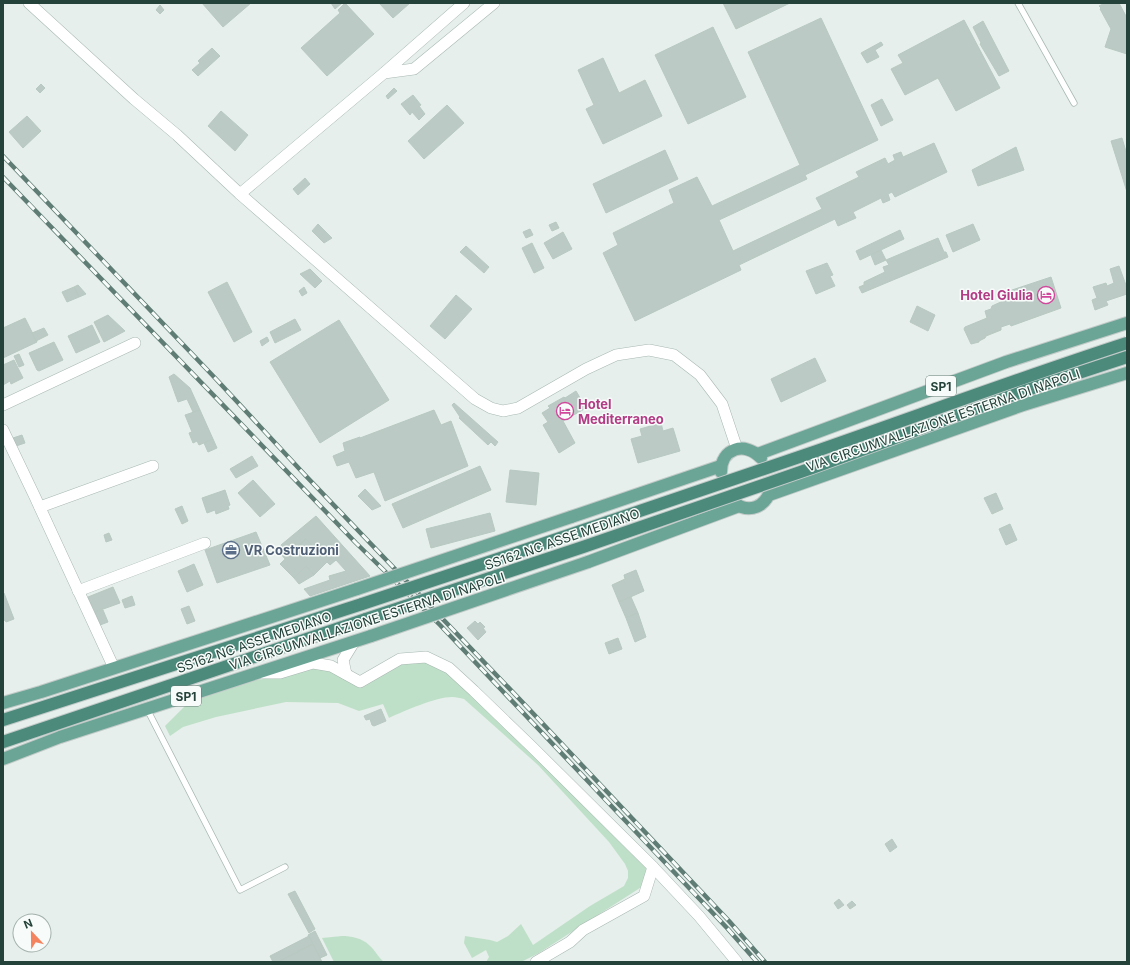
<svg xmlns="http://www.w3.org/2000/svg" width="1130" height="965" font-family="Inter,sans-serif">
  <style>
    .green { fill: #bfe0c8 }
    .building { fill: #bbcac4; stroke: #b8c9c2 }
    .lines { fill: none; stroke-linecap: round; stroke-linejoin: round }
    .service-casing { stroke: #a8b8b2; stroke-width: 7 }
    .minor-casing { stroke: #a8b8b2; stroke-width: 12 }
    .primary-casing { stroke: #c2cac8; stroke-width: 14 }
    .trunk-casing { stroke: #c2cac8; stroke-width: 14 }
    .service { stroke: #fff; stroke-width: 5.5 }
    .minor { stroke: #fff; stroke-width: 11 }
    .primary { stroke: #6aa596; stroke-width: 12 }
    .trunk { stroke: #4c8a7c; stroke-width: 12 }
    .rail-casing { stroke: #5f7d75; stroke-width: 4.5 }
    .rail { stroke: #f7fbf9; stroke-width: 3; stroke-dasharray: 9; stroke-linecap: butt }
    .primary-bridge-casing { stroke: #c2cac8; stroke-width: 14; stroke-linecap: butt }
    .trunk-bridge-casing { stroke: #c2cac8; stroke-width: 14; stroke-linecap: butt }
    .primary-bridge { stroke: #6aa596; stroke-width: 12 }
    .trunk-bridge { stroke: #4c8a7c; stroke-width: 12 }
    .labels { text-anchor: middle; dominant-baseline: central; stroke-width: 3; stroke-linejoin: round; paint-order: stroke }
    .shield { fill: #f7fbf9; stroke: #637a73; stroke-width: 1 }
    .shield-label { font-size: 12px; font-weight: bold; fill: #24423a }
    .hotel-label { font-size: 13px; font-weight: bold; fill: #b23c85; stroke: #f7fbf9; text-anchor: end }
    .street-label { font-size: 13px; fill: #24423a; stroke: #f7fbf9 }
    .service-label { font-size: 13px; font-weight: bold; fill: #4e5e75; stroke: #f7fbf9; text-anchor: start }
  </style>
  <rect width="100%" height="100%" fill="#e6efeb"/>
  <g class="green">
    <path d="M417 660 430 664 444 670 499 716 648 867 643 886 539 953 521 962H486L489 957 486 950 472 958 464 943 465 936 490 940 497 942 508 936 521 924 533 945 590 906 624 886 628 878V871L625 864 609 842 538 765 464 699C460 698 456 697 452 697 436 697 404 711 389 718L383 704 359 711 338 703 286 702 216 717 183 727 170 736 165 726 192 699 248 681 271 678 309 666 335 671 349 682 395 666Z"/>
    <path d="M342 936C351 936 362 938 369 945 375 950 378 957 384 962H334L322 938Z"/>
  </g>
  <g class="building">
    <polygon points="202,3 251,3 223,27"/>
    <polygon points="331,3 342,3 335,9"/>
    <polygon points="345,3 374,34 327,76 301,48 340,13 338,10"/>
    <polygon points="379,3 410,3 393,18"/>
    <polygon points="723,3 790,3 736,29"/>
    <polygon points="1102,3 1119,3 1127,18 1127,54 1105,47 1111,29 1100,9 1101,8 1099,6 1103,4"/>
    <polygon points="160,5 164,10 160,14 156,10"/>
    <polygon points="821,18 878,140 805,175 807,179 719,220 733,251 822,209 816,198 859,177 856,172 885,158 888,164 895,160 893,155 901,152 903,157 934,143 947,172 895,197 892,192 888,194 890,200 883,203 881,198 853,212 856,218 838,226 835,219 739,265 741,270 635,321 603,253 618,245 613,233 674,203 669,190 697,177 712,206 800,165 748,52"/>
    <polygon points="964,20 1000,88 956,111 938,78 905,95 891,69 903,63 898,55"/>
    <polygon points="983,21 1009,71 999,76 980,44 981,43 973,27"/>
    <polygon points="713,27 746,97 688,124 655,55"/>
    <polygon points="881,42 883,45 875,50 879,57 867,63 861,53"/>
    <polygon points="212,48 220,56 198,76 192,70 200,63 198,61"/>
    <polygon points="603,58 619,93 645,80 662,116 603,144 586,109 594,105 578,70"/>
    <polygon points="41,84 45,88 40,93 36,89"/>
    <polygon points="394,88 397,91 388,99 386,96"/>
    <polygon points="413,95 421,105 419,106 425,114 419,120 412,112 410,115 401,104"/>
    <polygon points="882,99 893,120 881,126 871,105"/>
    <polygon points="447,105 464,123 424,159 408,141"/>
    <polygon points="221,111 248,135 235,151 208,126"/>
    <polygon points="27,116 41,131 23,148 9,132"/>
    <polygon points="1122,138 1127,155 1127,192 1111,141"/>
    <polygon points="1016,147 1024,170 978,186 972,170"/>
    <polygon points="665,150 678,179 606,213 593,184"/>
    <polygon points="305,178 310,184 298,195 293,189"/>
    <polygon points="556,222 559,228 552,231 549,225"/>
    <polygon points="318,224 332,238 324,243 312,231"/>
    <polygon points="973,224 980,240 953,252 946,235"/>
    <polygon points="530,229 533,235 526,238 523,232"/>
    <polygon points="900,230 904,239 860,260 856,251"/>
    <polygon points="563,232 572,249 553,259 544,243"/>
    <polygon points="938,238 944,252 946,252 948,257 862,293 859,287 864,285 864,282 885,272 883,267 889,265 886,260"/>
    <polygon points="532,243 544,268 534,273 522,248"/>
    <polygon points="466,246 489,267 484,273 460,252"/>
    <polygon points="881,250 886,260 875,265 871,255"/>
    <polygon points="827,263 833,275 830,276 835,286 816,294 806,271"/>
    <polygon points="1119,266 1127,288 1127,294 1106,301 1108,305 1095,310 1092,300 1097,298 1093,287 1106,283 1107,286 1114,283 1110,269"/>
    <polygon points="310,269 322,281 315,288 300,274"/>
    <polygon points="1051,277 1061,308 1011,326 1010,324 1001,327 1001,330 986,336 985,338 979,341 979,342 971,344 964,329 965,327 987,318 985,311 991,309 992,306 1003,301 1014,297 1012,290"/>
    <polygon points="227,282 252,332 234,342 208,292"/>
    <polygon points="78,285 86,294 79,297 74,287"/>
    <polygon points="74,287 79,297 67,302 62,292"/>
    <polygon points="304,287 307,293 302,296 299,291"/>
    <polygon points="456,295 472,309 445,339 430,326"/>
    <polygon points="917,306 935,315 928,331 910,322"/>
    <polygon points="108,315 125,331 104,342 94,322"/>
    <polygon points="25,318 37,342 3,358 3,328"/>
    <polygon points="295,319 301,330 275,343 270,332"/>
    <polygon points="339,320 389,400 320,443 270,362"/>
    <polygon points="92,325 100,342 76,353 68,336"/>
    <polygon points="44,328 48,335 36,341 32,333"/>
    <polygon points="267,337 269,341 262,346 260,341"/>
    <polygon points="54,342 63,360 39,371 37,370 29,353"/>
    <polygon points="19,354 24,365 19,367 14,356"/>
    <polygon points="815,358 826,381 781,402 771,379"/>
    <polygon points="14,360 23,378 11,384 10,381 3,385 3,365"/>
    <polygon points="174,374 190,388 200,410 193,412 187,399 178,402 169,377"/>
    <polygon points="576,391 586,408 563,421 575,443 559,453 543,425 548,422 542,413 550,408 548,406 564,397 565,398"/>
    <polygon points="454,403 498,442 495,446 491,442 488,445 459,418 460,417 452,405"/>
    <polygon points="200,410 213,439 199,445 197,441 193,443 189,433 192,432 185,415"/>
    <polygon points="434,410 441,425 451,421 468,466 385,501 374,472 356,478 349,462 337,466 333,456 345,451 343,443 360,437 360,438"/>
    <polygon points="609,412 612,423 604,425 602,414"/>
    <polygon points="661,423 663,431 673,428 680,451 638,463 631,439 642,436 640,429"/>
    <polygon points="22,435 25,443 16,446 13,438"/>
    <polygon points="213,439 217,448 208,452 204,443"/>
    <polygon points="252,456 258,466 236,478 230,469"/>
    <polygon points="480,466 491,490 403,528 392,504"/>
    <polygon points="510,470 539,473 536,505 506,502"/>
    <polygon points="253,480 275,504 260,517 238,493"/>
    <polygon points="365,489 381,506 372,510 358,496"/>
    <polygon points="225,490 230,505 228,506 229,509 216,514 215,510 207,513 202,498"/>
    <polygon points="996,493 1003,509 992,514 984,498"/>
    <polygon points="182,506 188,521 182,524 175,509"/>
    <polygon points="490,513 495,531 431,548 426,529"/>
    <polygon points="316,516 370,576 310,596 304,589 330,580 329,576 346,571 336,560 330,565 327,562 333,556 322,544 316,549 306,539 285,559 281,554 281,545"/>
    <polygon points="1010,524 1017,540 1006,545 999,529"/>
    <polygon points="256,532 270,565 217,583 205,550"/>
    <polygon points="109,533 112,540 106,542 104,535"/>
    <polygon points="306,539 316,549 322,544 333,556 314,575 306,566 294,578 280,564"/>
    <polygon points="194,564 203,585 187,592 178,571"/>
    <polygon points="306,566 314,575 299,584 294,578"/>
    <polygon points="636,570 644,591 619,602 612,585 625,579 624,575"/>
    <polygon points="113,587 120,603 95,612 88,597"/>
    <polygon points="3,593 4,593 14,619 6,622 5,620 3,621"/>
    <polygon points="132,596 135,605 125,608 122,600"/>
    <polygon points="631,597 638,613 626,618 619,602"/>
    <polygon points="189,606 195,621 187,624 181,609"/>
    <polygon points="103,610 108,622 100,625 95,612"/>
    <polygon points="638,613 646,637 635,642 626,618"/>
    <polygon points="475,621 478,624 480,622 485,627 483,628 486,632 478,640 467,628"/>
    <polygon points="618,638 622,649 609,654 605,643"/>
    <polygon points="381,709 386,721 374,726 372,725 370,719 366,720 364,716"/>
    <polygon points="892,839 897,847 890,852 885,844"/>
    <polygon points="295,891 315,929 309,933 288,894"/>
    <polygon points="839,899 844,905 838,909 834,903"/>
    <polygon points="852,901 856,905 850,909 847,905"/>
    <polygon points="315,931 327,955 320,958 308,935"/>
    <polygon points="309,936 313,944 280,961 280,962 273,962 270,956"/>
    <polygon points="313,944 322,962 280,962 280,961"/>
  </g>
  <g class="lines">
    <g class="service-casing">
      <g id="service">
        <polyline points="1018,3 1074,103"/>
        <polyline points="147,709 240,890 285,867"/>
      </g>
    </g>
    <g class="minor-casing">
      <g id="minor">
        <polyline points="29,3 134,99 177,135 240,194 475,399 491,408 503,411 518,408 586,369 616,355 649,350 674,355 700,375 722,404 737,449"/>
        <polyline points="464,3 384,73 414,69 494,3"/>
        <polyline points="240,194 384,73"/>
        <polyline points="3,405 135,343"/>
        <polyline points="3,430 35,497 114,668"/>
        <polyline points="40,507 153,466"/>
        <polyline points="78,591 205,543"/>
        <polyline points="263,673 280,673 313,663 331,666 360,682 400,659 426,657 449,668 474,691 532,747 653,867 699,916 737,962"/>
        <polyline points="346,674 343,660 354,642"/>
        <polyline points="536,962 570,942 583,930 644,896 653,867"/>
      </g>
    </g>
    <g class="primary-casing">
      <g id="primary">
        <polyline points="758,454 1006,362 1127,323"/>
        <path d="M721 472C721 448 745 441 761 458"/>
        <polyline points="769,495 1023,405 1127,373"/>
        <path d="M734 503C750 514 766 507 771 488"/>
        <polyline points="571,517 721,466"/>
        <polyline points="588,562 739,506"/>
        <polyline points="3,703 41,692 357,589"/>
        <polyline points="3,759 60,737 371,636"/>
      </g>
    </g>
    <g class="trunk-casing">
      <g id="trunk">
        <polyline points="3,720 362,604"/>
        <polyline points="3,742 366,619"/>
      </g>
    </g>
    <use href="#service" class="service"/>
    <use href="#minor" class="minor"/>
    <use href="#primary" class="primary"/>
    <use href="#trunk" class="trunk"/>
    <g class="rail-casing">
      <g id="rail">
        <polyline points="3,156 216,379 305,475 528,708 729,921 765,962"/>
        <polyline points="3,177 356,543 440,625 727,928 757,962"/>
      </g>
    </g>
    <use href="#rail" class="rail"/>
    <g class="primary-bridge-casing">
      <g id="primary-bridge">
        <polyline points="357,589 571,517"/>
        <polyline points="371,636 588,562"/>
      </g>
    </g>
    <g class="trunk-bridge-casing">
      <g id="trunk-bridge">
        <path d="M362 604C510 555 657 506 805 455 912 418 1019 378 1127 343"/>
        <polyline points="366,619 583,547 812,468 1027,390 1127,357"/>
      </g>
    </g>
    <use href="#primary-bridge" class="primary-bridge"/>
    <use href="#trunk-bridge" class="trunk-bridge"/>
  </g>
  <defs>
    <g id="hotel-ring" transform="scale(0.9)"><circle r="9.5" fill="#f7fbf9" stroke="#d1479c" stroke-width="1.5"/><path d="M-6-4.5h1.5V1H6V5H4.5V3h-9V5H-6ZM-4 0a1.8 1.8 0 1 1 3.6 0ZM.5 0V-2.5h3Q6-2.5 6 0Z" fill="#d1479c"/></g>
    <g id="office-ring" transform="scale(0.9)"><circle r="9.5" fill="#f7fbf9" stroke="#5c6f8a" stroke-width="1.5"/><path d="M-6-3h4V-5.5h4V-3h4V5H-6ZM-1-4.5V-3h2v-1.5ZM-6 0V1H6V0Z" fill="#5c6f8a"/></g>
  </defs>
  <g fill-rule="evenodd">
    <use href="#hotel-ring" x="1046" y="295"/>
    <use href="#hotel-ring" x="565" y="411"/>
    <use href="#office-ring" x="231" y="550"/>
  </g>
  <g class="labels">
    <g class="shield">
      <rect x="926" y="376" width="30" height="20" rx="3"/>
      <rect x="171" y="686" width="30" height="20" rx="3"/>
    </g>
    <g class="shield-label">
      <text x="941" y="386">SP1</text>
      <text x="186" y="696">SP1</text>
    </g>
    <g class="hotel-label">
      <text x="1033" y="295">Hotel Giulia</text>
      <text x="578" y="404" text-anchor="start">Hotel<tspan x="578" dy="15">Mediterraneo</tspan></text>
    </g>
    <g class="street-label">
      <text transform="translate(943 420) rotate(-19)">VIA CIRCUMVALLAZIONE ESTERNA DI NAPOLI</text>
      <text transform="translate(562 539) rotate(-19)">SS162 NC ASSE MEDIANO</text>
      <text transform="translate(367 621) rotate(-18)">VIA CIRCUMVALLAZIONE ESTERNA DI NAPOLI</text>
      <text transform="translate(254 642) rotate(-19)">SS162 NC ASSE MEDIANO</text>
    </g>
    <g class="service-label">
      <text x="244" y="550">VR Costruzioni</text>
    </g>
  </g>
  <rect width="1130" height="965" fill="none" stroke="#24423a" stroke-width="8"/>
  <g transform="translate(32 933) rotate(338)"><circle r="19" fill="#f7fbf9" stroke="#a3b1ad"/>
  <path d="M0-3L7 15L0 10L-7 15Z" fill="#f4845f"/>
  <text y="-6" font-size="11" font-weight="bold" text-anchor="middle" fill="#24423a">N</text>
  </g>
</svg>
